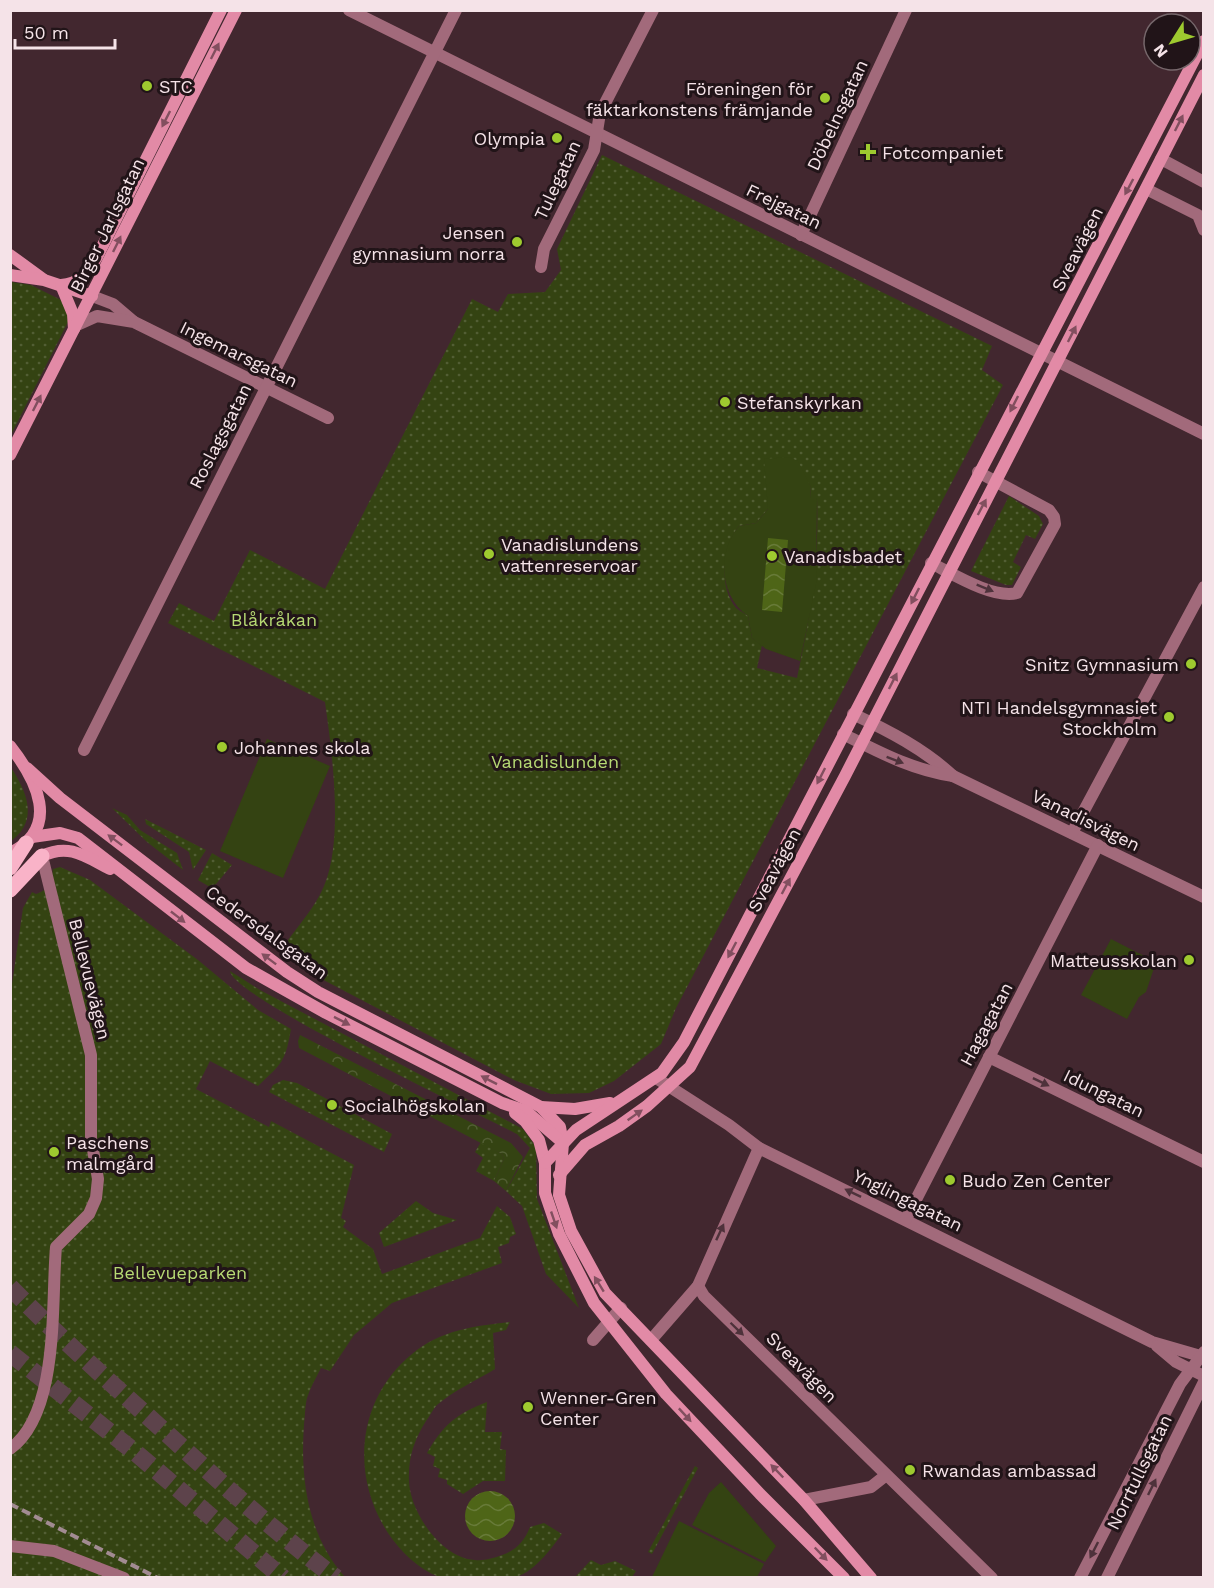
<svg xmlns="http://www.w3.org/2000/svg" width="1214" height="1588" font-family="'Work Sans',sans-serif">
  <style>
    .grass { fill: url(#grass-dots); fill-rule: evenodd }
    .forest { fill: url(#forest-crowns) }
    .garden { fill: #344312 }
    .water { fill: url(#water-waves) }
    .lines { fill: none; stroke-linecap: round; stroke-linejoin: round }
    .highway-tunnel { stroke: #5d434b; stroke-width: 18; stroke-dasharray: 18 9; stroke-linecap: butt }
    .street { stroke: #a26a7b; stroke-width: 12 }
    .secondary { stroke: #e28aa6; stroke-width: 12 }
    .primary { stroke: #f9b3c8; stroke-width: 15 }
    .rail { stroke: #a28b92; stroke-width: 4; stroke-dasharray: 9 4.5; stroke-linecap: butt }
    .oneway { fill: #824f5f }
    .oneway2 { fill: #4e323b }
    .poi-dot { fill: #9eca2f; stroke: #211418; stroke-width: 2 }
    .labels { text-anchor: middle; dominant-baseline: central; stroke-width: 6; stroke-linejoin: round; paint-order: stroke }
    .poi-label { font-size: 18px; fill: #f5e3e8; stroke: #211418; text-anchor: start }
    .street-label { font-size: 18px; fill: #f5e3e8; stroke: #211418 }
    .park-label { font-size: 18px; fill: #b6d973; stroke: #211418 }
  </style>
  <defs>
    <pattern id="grass-dots" width="8" height="8" patternUnits="userSpaceOnUse" patternTransform="scale(1.5)"><rect width="8" height="8" fill="#344312"/><path d="M2 2h.1M6 6h.1" fill="none" stroke="#525e34" stroke-width="1.8" stroke-linecap="round"/></pattern>
    <pattern id="forest-crowns" width="20" height="18" patternUnits="userSpaceOnUse" patternTransform="scale(1.5)"><rect width="20" height="18" fill="#344312"/><path d="M2 6a3 3 0 1 1 6 0M12 15a3 3 0 1 1 6 0" fill="none" stroke="#525e34"/></pattern>
    <pattern id="water-waves" width="16" height="10" patternUnits="userSpaceOnUse" patternTransform="scale(1.5)"><rect width="16" height="10" fill="#4e6517"/><path d="M0 5q4-4 8 0t8 0" fill="none" stroke="#687b39"/></pattern>
  </defs>
  <rect width="100%" height="100%" fill="#42272f"/>
  <g class="grass">
    <path d="M602 155 992 346 982 370 1003 385 676 1008 661 1044 614 1081 589 1093 551 1094 514 1080 314 975 300 956 285 944C298 926 316 906 324 886 344 839 332 752 325 702L168 623 179 603 214 621 250 550 325 589 472 299 498 312 508 294 545 292 561 270 557 249ZM771 459H787L810 485 811 498H817C819 566 811 612 797 678L757 668 762 645 752 638 748 616C745 613 739 611 736 608 718 587 723 545 739 526L756 523 768 509Z"/>
    <polygon points="11,282 31,285 61,300 65,304 69,320 11,435"/>
    <polygon points="1009,496 1039,516 1043,524 1035,539 1026,535 1013,562 1021,567 1012,585 1006,585 971,571"/>
    <path d="M10 766C26 790 40 820 11 841Z"/>
    <polygon points="112,808 127,815 140,830 177,853 183,870 147,842"/>
    <polygon points="145,819 206,850 193,870 189,852 146,824"/>
    <polygon points="212,853 232,865 216,884 210,887 198,880"/>
    <path d="M60 867 90 880 198 960 258 1010 291 1029C285 1063 282 1063 258 1086L210 1061 196 1089 269 1127 271 1121 354 1165 341 1218 346 1221 343 1227 373 1249 382 1274 480 1238 497 1206 510 1217 516 1234 510 1237 509 1243 498 1247 502 1263 392 1303 354 1335 330 1371 321 1368C316 1378 310 1388 307 1398 305 1406 305 1417 304 1425 300 1479 308 1536 345 1577L11 1578V991L23 908 32 892 36 894C49 890 51 882 53 869Z"/>
    <path d="M230 971 260 990 523 1129 536 1147 537 1199 579 1308 546 1274 522 1206 506 1191 530 1148 517 1134C479 1114 232 997 230 971Z"/>
    <polygon points="283,1080 297,1083 392,1134 384,1152 269,1092 273,1085"/>
    <polygon points="481,1142 502,1154 504,1159 494,1181 476,1171 483,1158 475,1152"/>
    <polygon points="416,1201 433,1213 457,1220 384,1247 379,1233"/>
    <path d="M510 1322 506 1330 493 1333 495 1369C477 1380 453 1391 437 1405 433 1409 430 1416 426 1421 414 1440 408 1458 409 1481 410 1512 441 1558 475 1560 484 1561 494 1558 502 1555 516 1550 524 1542 530 1527L544 1523 562 1534C551 1549 532 1575 512 1578 501 1579 490 1578 480 1578 468 1578 450 1581 439 1577 418 1569 400 1551 388 1533 350 1475 357 1399 412 1354 440 1330 475 1326 510 1322Z"/>
    <path d="M487 1402 485 1432H502L500 1449 506 1450 505 1481H483L463 1494 447 1484V1480L438 1477 440 1469 433 1466 435 1457 427 1453C443 1425 456 1414 487 1402Z"/>
    <polygon points="695,1466 698,1468 652,1554 648,1552"/>
    <polygon points="591,1560 601,1565 615,1561 636,1571 632,1577 575,1577"/>
  </g>
  <polygon class="forest" points="300,1035 511,1143 523,1157 506,1191 494,1181 504,1159 502,1154 299,1048 298,1041"/>
  <g class="garden">
    <path d="M789 457 798 461 810 485 811 498H817L816 584 800 661 766 649 752 638 748 616C719 596 717 552 739 526L756 523 768 509 764 459Z"/>
    <polygon points="267,739 330,766 283,878 220,851"/>
    <polygon points="1111,939 1156,962 1146,992 1139,997 1127,1019 1081,995"/>
    <polygon points="721,1482 776,1546 765,1562 692,1525 709,1493"/>
    <polygon points="679,1521 764,1564 757,1577 652,1577"/>
  </g>
  <g class="water">
    <polygon points="768,538 788,540 782,612 762,610"/>
    <circle cx="490" cy="1516" r="25"/>
  </g>
  <g class="lines">
    <g class="highway-tunnel">
      <path d="M10 1287C59 1337 111 1383 163 1430 219 1481 275 1532 336 1578"/>
      <polyline points="10,1353 136,1453 283,1578"/>
    </g>
    <g class="street">
      <polyline points="349,10 1204,434"/>
      <polyline points="1161,159 1204,182"/>
      <polyline points="1146,189 1198,215 1204,230"/>
      <polyline points="801,235 906,10"/>
      <polyline points="541,267 544,249 594,150 600,113 653,10"/>
      <polyline points="92,296 113,304 133,321"/>
      <polyline points="77,325 97,316 134,322 328,418"/>
      <path d="M931 563C953 574 993 599 1017 593L1055 524 1054 517 1049 510 978 472"/>
      <path d="M853 714C889 731 924 749 953 776"/>
      <path d="M843 734C879 752 912 770 953 776L1204 897"/>
      <polyline points="84,750 456,10"/>
      <polyline points="1072,833 1204,587"/>
      <polyline points="989,1057 1204,1162"/>
      <polyline points="656,1078 729,1125 759,1148 1152,1342 1204,1357"/>
      <polyline points="906,1219 1098,845"/>
      <polyline points="698,1286 704,1296 992,1578"/>
      <polyline points="593,1340 621,1308"/>
      <polyline points="651,1340 698,1286 759,1148"/>
      <polyline points="1157,1346 1176,1362 1204,1376"/>
      <path d="M10 1449C60 1413 51 1303 56 1247L89 1214 96 1198 98 1179 91 1138V1055L42 856"/>
      <polyline points="804,1500 871,1487 885,1476"/>
      <polyline points="10,1546 54,1551 124,1578"/>
      <polyline points="1080,1578 1180,1384 1204,1352"/>
      <polyline points="1107,1578 1204,1382"/>
    </g>
    <g class="secondary">
      <polyline points="10,255 43,279"/>
      <polyline points="10,275 44,280 92,296"/>
      <path d="M61 285C80 284 88 272 97 257L221 10"/>
      <polyline points="61,285 73,314 74,329"/>
      <polyline points="10,455 236,10"/>
      <path d="M10 746C36 779 62 828 10 853"/>
      <polyline points="27,768 60,798 287,972 318,992 541,1107 560,1127 563,1143 559,1195 571,1231 605,1293 804,1500 871,1578"/>
      <polyline points="32,837 60,833 78,838 246,968 326,1013 502,1103 526,1111 562,1142"/>
      <path d="M42 856C69 843 85 856 110 869"/>
      <polyline points="541,1107 575,1109 610,1103"/>
      <polyline points="515,1113 525,1121 539,1140 545,1163 545,1193 559,1234 594,1303 666,1394 760,1494 844,1578"/>
      <polyline points="545,1163 576,1130 662,1073 684,1042 1204,41"/>
      <polyline points="559,1175 585,1145 619,1126 647,1106 690,1067 845,776 1204,75"/>
    </g>
    <g class="primary">
      <polyline points="10,868 26,843"/>
      <polyline points="10,890 42,856"/>
    </g>
    <polyline class="rail" points="10,1504 158,1578"/>
  </g>
  <defs><path id="oneway-solid" d="M-6-.8H1V-3.2L6.5 0L1 3.2V.8H-6Z" transform="scale(1.5)"/></defs>
  <g class="oneway">
    <use href="#oneway-solid" transform="translate(215 51) rotate(-63)"/>
    <use href="#oneway-solid" transform="translate(166 119) rotate(117)"/>
    <use href="#oneway-solid" transform="translate(1179 123) rotate(-63)"/>
    <use href="#oneway-solid" transform="translate(1129 187) rotate(118)"/>
    <use href="#oneway-solid" transform="translate(117 244) rotate(-64)"/>
    <use href="#oneway-solid" transform="translate(1072 334) rotate(-63)"/>
    <use href="#oneway-solid" transform="translate(37 403) rotate(-63)"/>
    <use href="#oneway-solid" transform="translate(1014 404) rotate(117)"/>
    <use href="#oneway-solid" transform="translate(982 507) rotate(-62)"/>
    <use href="#oneway-solid" transform="translate(915 596) rotate(117)"/>
    <use href="#oneway-solid" transform="translate(893 681) rotate(-63)"/>
    <use href="#oneway-solid" transform="translate(821 776) rotate(117)"/>
    <use href="#oneway-solid" transform="translate(115 840) rotate(-143)"/>
    <use href="#oneway-solid" transform="translate(786 886) rotate(-62)"/>
    <use href="#oneway-solid" transform="translate(178 917) rotate(38)"/>
    <use href="#oneway-solid" transform="translate(732 950) rotate(118)"/>
    <use href="#oneway-solid" transform="translate(269 959) rotate(-143)"/>
    <use href="#oneway-solid" transform="translate(342 1021) rotate(27)"/>
    <use href="#oneway-solid" transform="translate(489 1080) rotate(-153)"/>
    <use href="#oneway-solid" transform="translate(635 1115) rotate(-35)"/>
    <use href="#oneway-solid" transform="translate(554 1220) rotate(71)"/>
    <use href="#oneway-solid" transform="translate(599 1284) rotate(-122)"/>
    <use href="#oneway-solid" transform="translate(685 1415) rotate(47)"/>
    <use href="#oneway-solid" transform="translate(777 1471) rotate(-134)"/>
    <use href="#oneway-solid" transform="translate(821 1554) rotate(46)"/>
  </g>
  <g class="oneway2">
    <use href="#oneway-solid" transform="translate(985 588) rotate(22)"/>
    <use href="#oneway-solid" transform="translate(895 760) rotate(21)"/>
    <use href="#oneway-solid" transform="translate(1041 1082) rotate(26)"/>
    <use href="#oneway-solid" transform="translate(853 1193) rotate(-154)"/>
    <use href="#oneway-solid" transform="translate(720 1232) rotate(-65)"/>
    <use href="#oneway-solid" transform="translate(737 1329) rotate(44)"/>
    <use href="#oneway-solid" transform="translate(1152 1487) rotate(-64)"/>
    <use href="#oneway-solid" transform="translate(1094 1550) rotate(117)"/>
  </g>
  <g class="poi-dot">
    <circle cx="147" cy="86" r="6"/>
    <circle cx="825" cy="98" r="6"/>
    <circle cx="557" cy="138" r="6"/>
    <path d="M865 143h6v6h6v6h-6v6h-6v-6h-6v-6h6z"/>
    <circle cx="517" cy="242" r="6"/>
    <circle cx="725" cy="402" r="6"/>
    <circle cx="489" cy="554" r="6"/>
    <circle cx="772" cy="556" r="6"/>
    <circle cx="1191" cy="664" r="6"/>
    <circle cx="1169" cy="717" r="6"/>
    <circle cx="222" cy="747" r="6"/>
    <circle cx="1189" cy="960" r="6"/>
    <circle cx="332" cy="1105" r="6"/>
    <circle cx="54" cy="1152" r="6"/>
    <circle cx="950" cy="1180" r="6"/>
    <circle cx="528" cy="1407" r="6"/>
    <circle cx="910" cy="1470" r="6"/>
  </g>
  <g class="labels">
    <g class="poi-label">
      <text x="159" y="86">STC</text>
      <text x="813" y="88" text-anchor="end">Föreningen för<tspan x="813" dy="21">fäktarkonstens främjande</tspan></text>
      <text x="545" y="138" text-anchor="end">Olympia</text>
      <text x="882" y="152">Fotcompaniet</text>
      <text x="505" y="232" text-anchor="end">Jensen<tspan x="505" dy="21">gymnasium norra</tspan></text>
      <text x="737" y="402">Stefanskyrkan</text>
      <text x="501" y="544">Vanadislundens<tspan x="501" dy="21">vattenreservoar</tspan></text>
      <text x="784" y="556">Vanadisbadet</text>
      <text x="1179" y="664" text-anchor="end">Snitz Gymnasium</text>
      <text x="1157" y="707" text-anchor="end">NTI Handelsgymnasiet<tspan x="1157" dy="21">Stockholm</tspan></text>
      <text x="234" y="747">Johannes skola</text>
      <text x="1177" y="960" text-anchor="end">Matteusskolan</text>
      <text x="344" y="1105">Socialhögskolan</text>
      <text x="66" y="1142">Paschens<tspan x="66" dy="21">malmgård</tspan></text>
      <text x="962" y="1180">Budo Zen Center</text>
      <text x="540" y="1397">Wenner-Gren<tspan x="540" dy="21">Center</tspan></text>
      <text x="922" y="1470">Rwandas ambassad</text>
    </g>
    <g class="street-label">
      <text transform="translate(837 115) rotate(-65)">Döbelnsgatan</text>
      <text transform="translate(557 180) rotate(-65)">Tulegatan</text>
      <text transform="translate(784 206) rotate(26)">Frejgatan</text>
      <text transform="translate(107 225) rotate(-64)">Birger Jarlsgatan</text>
      <text transform="translate(1077 249) rotate(-63)">Sveavägen</text>
      <text transform="translate(239 354) rotate(26)">Ingemarsgatan</text>
      <text transform="translate(220 436) rotate(-63)">Roslagsgatan</text>
      <text transform="translate(1086 820) rotate(26)">Vanadisvägen</text>
      <text transform="translate(774 870) rotate(-62)">Sveavägen</text>
      <text transform="translate(267 932) rotate(36)">Cedersdalsgatan</text>
      <text transform="translate(90 979) rotate(76)">Bellevuevägen</text>
      <text transform="translate(986 1024) rotate(-62)">Hagagatan</text>
      <text transform="translate(1104 1093) rotate(26)">Idungatan</text>
      <text transform="translate(908 1200) rotate(26)">Ynglingagatan</text>
      <text transform="translate(802 1367) rotate(45)">Sveavägen</text>
      <text transform="translate(1139 1472) rotate(-64)">Norrtullsgatan</text>
    </g>
    <g class="park-label">
      <text x="274" y="619">Blåkråkan</text>
      <text x="555" y="761">Vanadislunden</text>
      <text x="180" y="1272">Bellevueparken</text>
    </g>
  </g>
  <rect width="1214" height="1588" fill="none" stroke="#f5e3e8" stroke-width="24"/>
  <g transform="translate(1172 42) rotate(233)"><circle r="28" fill="#211418" stroke="#76676b" stroke-width="1.5"/>
  <path d="M0-4.5L10 22L0 15L-10 22Z" fill="#9eca2f"/>
  <text y="-9" font-size="16" font-weight="bold" text-anchor="middle" fill="#f5e3e8">N</text>
  </g>
  <path d="M15 39v9h100v-9" fill="none" stroke="#f5e3e8" stroke-width="3"/>
  <text x="24" y="39" font-size="18" fill="#f5e3e8" stroke="#211418" stroke-width="4.5" paint-order="stroke">50 m</text>
</svg>
